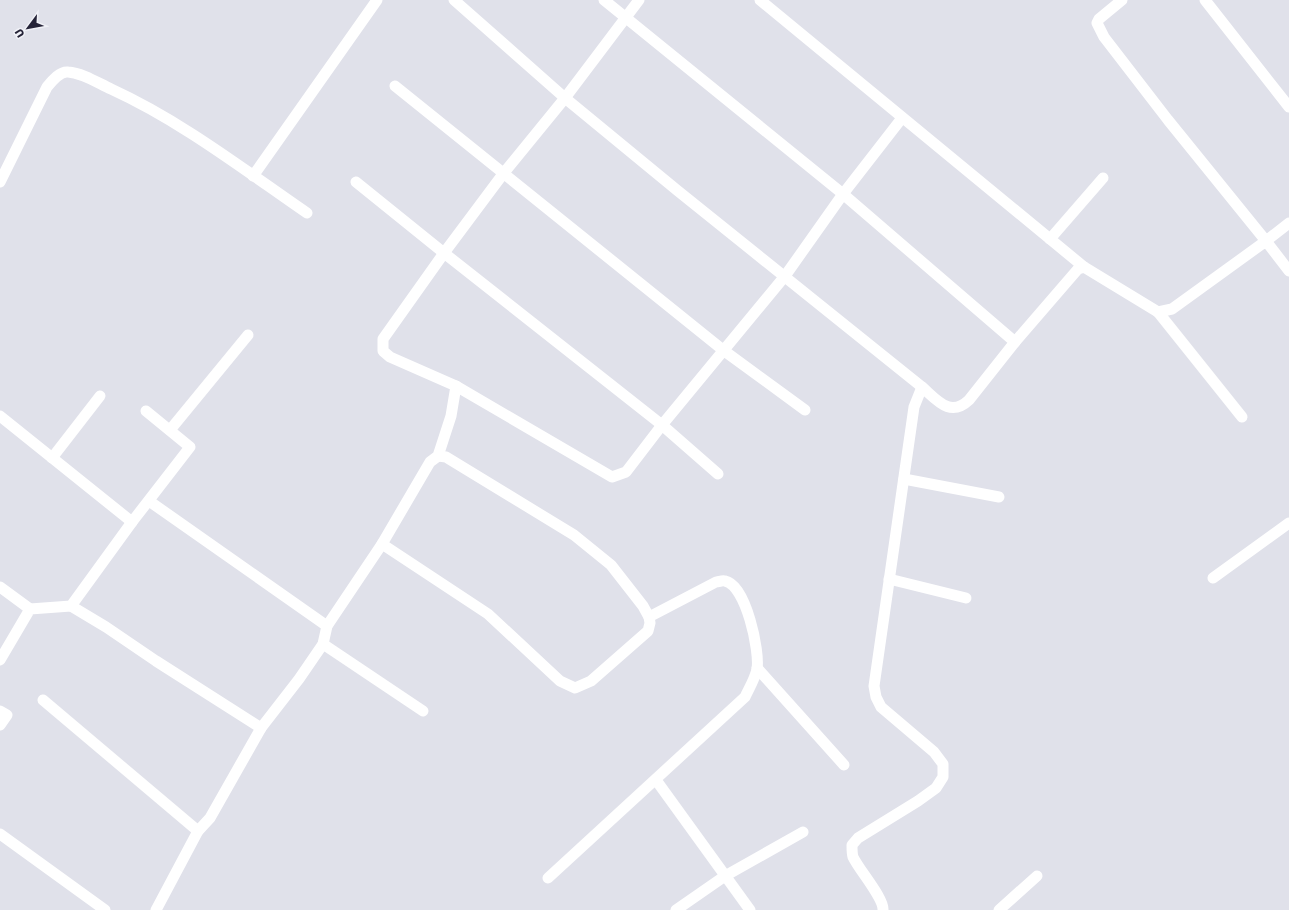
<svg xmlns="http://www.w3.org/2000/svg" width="1289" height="910" font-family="Rubik,sans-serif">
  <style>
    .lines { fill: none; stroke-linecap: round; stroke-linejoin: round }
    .minor { stroke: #fff; stroke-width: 11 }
  </style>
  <rect width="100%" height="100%" fill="#e0e1ea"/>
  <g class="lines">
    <g class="minor">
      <polyline points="454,0 565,98 678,191 922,387"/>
      <polyline points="604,0 843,194 1015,342"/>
      <polyline points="760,0 1084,267"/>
      <polyline points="1122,0 1099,19 1097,23 1104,37 1168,120 1266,241 1289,223"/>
      <polyline points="1205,0 1289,107"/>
      <polyline points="395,86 723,350 805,410"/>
      <polyline points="253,176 377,0"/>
      <path d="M0 182 47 87C52 81 60 71 68 72 83 73 98 83 111 89 181 121 243 169 307 213"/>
      <polyline points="356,182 444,253 662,425 718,474"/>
      <polyline points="1050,239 1103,178"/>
      <polyline points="1158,312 1242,417"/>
      <polyline points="456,386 612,477 626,472 662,425 785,276 843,194 902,118"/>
      <polyline points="0,416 132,522"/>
      <polyline points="170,430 248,335"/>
      <polyline points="52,458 100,396"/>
      <polyline points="904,479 999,497"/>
      <polyline points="149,501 327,626"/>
      <polyline points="382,544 488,614 560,681 575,688 591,681 648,631 650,623 649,617 643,606 611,565 574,535 446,457 438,456"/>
      <polyline points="1213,578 1289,523"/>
      <polyline points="889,579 966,598"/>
      <polyline points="0,587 30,609"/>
      <polyline points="71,606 106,627 156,661 261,728"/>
      <polyline points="323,644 423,711"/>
      <polyline points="0,660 30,609 71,606 132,522 190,447 146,411"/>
      <polyline points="757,668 844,765"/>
      <polyline points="43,700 198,831"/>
      <polyline points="0,711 7,715 0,725"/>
      <polyline points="656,780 750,910"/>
      <polyline points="0,834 105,910"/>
      <path d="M548 878 745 697C749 688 755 679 757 669 760 651 746 585 725 581 722 580 719 582 716 582L649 617"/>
      <polyline points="156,910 198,831 210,818 261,728 299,679 323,644 327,626 382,544 430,462 438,456 451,416 456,386 390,357 383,351 383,339 444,253 503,174 565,98 639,0"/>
      <polyline points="676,910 725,876 803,832"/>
      <path d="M883 910C884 898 859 870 853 857 852 854 852 849 852 845L858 838 918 801 936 788 943 777V764L934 752 881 707 876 697 874 686 914 407 922 387C937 400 950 418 969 400L1015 342 1078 269 1084 267 1158 312 1172 309 1266 241 1289 271"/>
      <polyline points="999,910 1037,876"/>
    </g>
  </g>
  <g transform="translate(28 28) rotate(238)" stroke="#f0f1f7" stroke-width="3" paint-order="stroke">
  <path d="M0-3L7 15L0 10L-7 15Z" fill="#252338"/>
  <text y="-6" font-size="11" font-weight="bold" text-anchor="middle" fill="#252338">U</text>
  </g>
</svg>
